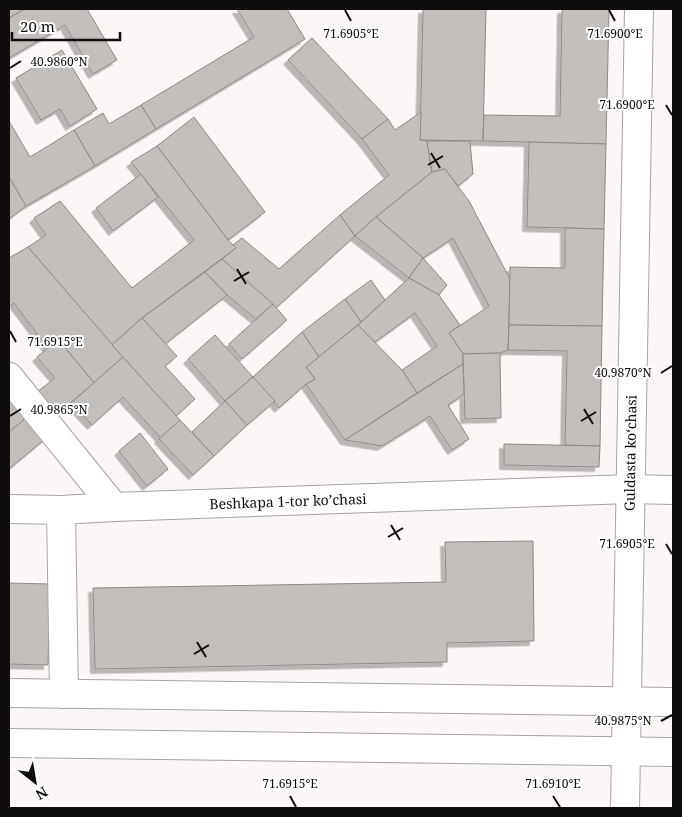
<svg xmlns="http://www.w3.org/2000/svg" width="682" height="817" font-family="'Noto Serif',serif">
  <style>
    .building { fill: #c2bebc; stroke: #8e8a88; filter: url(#shadow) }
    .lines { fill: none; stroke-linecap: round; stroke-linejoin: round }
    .minor-casing { stroke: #a8a4a3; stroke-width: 30 }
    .minor { stroke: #fff; stroke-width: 28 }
    .ticks { fill: none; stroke: #0f0d0d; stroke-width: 2 }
    .labels { text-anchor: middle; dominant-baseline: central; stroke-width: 4; stroke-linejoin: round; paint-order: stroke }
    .street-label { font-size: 14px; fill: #0f0d0d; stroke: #fff }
    .ticks-label { font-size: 12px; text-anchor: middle; fill: #0f0d0d; stroke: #fff; stroke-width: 4; stroke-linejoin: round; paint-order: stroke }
  </style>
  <defs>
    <filter id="shadow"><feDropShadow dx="-4.5" dy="4.5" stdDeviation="0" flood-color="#0004"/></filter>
  </defs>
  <rect width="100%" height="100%" fill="#fcf7f7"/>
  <g class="building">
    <polygon points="9,9 25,9 9,18"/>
    <polygon points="25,9 87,9 117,60 93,74 65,25 9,58 9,18"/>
    <polygon points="237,9 287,9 305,39 156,129 141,105 254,37"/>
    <polygon points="423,9 486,9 483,141 420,140"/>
    <polygon points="562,9 609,9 606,144 483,141 484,115 560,116"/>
    <polygon points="312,38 388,119 362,139 288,60"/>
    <polygon points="62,50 97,109 70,126 60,109 41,120 16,78"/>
    <polygon points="141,105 156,129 95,166 74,130 103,113 109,124"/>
    <polygon points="421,112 420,140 427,141 432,172 376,217 355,236 340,215 389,175 362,139 388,119 395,130"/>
    <polygon points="194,117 265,212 228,240 157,146"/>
    <polygon points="9,121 30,157 74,130 95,166 26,206 9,177"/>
    <polygon points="427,141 470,141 473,174 458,186 445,169 432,172"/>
    <polygon points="529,142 606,144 604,229 527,227"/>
    <polygon points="157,146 228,240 236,248 142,318 112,345 28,247 46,235 34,218 60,201 132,288 194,240 131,162"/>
    <polygon points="445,169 469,201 510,279 508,350 500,353 463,354 449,333 489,306 453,238 423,258 376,217 432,172"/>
    <polygon points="141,174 158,197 113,231 96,208"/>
    <polygon points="9,177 26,206 9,219"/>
    <polygon points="340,215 355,236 276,308 222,259 236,248 233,245 242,238 279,269"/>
    <polygon points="376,217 423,258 409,278 355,236"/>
    <polygon points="565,228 604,229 602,326 509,325 510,267 565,268"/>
    <polygon points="28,247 123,357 94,383 58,339 47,347 14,303 9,307 9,258"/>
    <polygon points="423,258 447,285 439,295 409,278"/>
    <polygon points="222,259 273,304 256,319 227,295 205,272"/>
    <polygon points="205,272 227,295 165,344 142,318"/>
    <polygon points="409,278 439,295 460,325 449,333 463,354 463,364 417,393 402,370 437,346 415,313 375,342 358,325"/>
    <polygon points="371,280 385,300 361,322 345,299"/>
    <polygon points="345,299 361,322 319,357 302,332"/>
    <polygon points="273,304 287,320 242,359 229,344"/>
    <polygon points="142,318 177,356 165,366 195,399 176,416 112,345"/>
    <polygon points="358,325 402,370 417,393 345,440 306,384 315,379 306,367"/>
    <polygon points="509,325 602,326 600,446 565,445 567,351 508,350"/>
    <polygon points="302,332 319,357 306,367 315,379 306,384 279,408 253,377"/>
    <polygon points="215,335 253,377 225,401 188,359"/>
    <polygon points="58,339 94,383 51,419 32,396 55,378 37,357"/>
    <polygon points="500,353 501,418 465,419 463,354"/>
    <polygon points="123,357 180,420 161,438 123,397 92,425 71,403"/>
    <polygon points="463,364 464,394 448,405 469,439 452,450 430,416 382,446 345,440"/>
    <polygon points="253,377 275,401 247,425 225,401"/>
    <polygon points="9,395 31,414 9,432"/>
    <polygon points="225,401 247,425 214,456 192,432"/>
    <polygon points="31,414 50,435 9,469 9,432"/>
    <polygon points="180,420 214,456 193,475 159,439"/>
    <polygon points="140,433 168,469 147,486 119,451"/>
    <polygon points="504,444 600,446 599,467 504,465"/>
    <polygon points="533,541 534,641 447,643 447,662 95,669 93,588 446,582 445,542"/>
    <polygon points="9,583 50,584 48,665 9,664"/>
  </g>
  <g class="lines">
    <g class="minor-casing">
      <g id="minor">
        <polyline points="9,377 114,507"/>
        <polyline points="9,509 61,510 114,507 630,489 673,490"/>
        <polyline points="61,510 64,694"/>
        <polyline points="9,693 673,702"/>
        <polyline points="9,743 673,752"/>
        <polyline points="625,808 639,9"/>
      </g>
    </g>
    <use href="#minor" class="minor"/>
  </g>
  <path class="ticks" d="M345 10 351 21M609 10 615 21M10 68 21 61M666 105 672 115M431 153 440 168M428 165 443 156M237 269 246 284M234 281 249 272M10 331 16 342M661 373 672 366M584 409 593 424M10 416 21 409M581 421 596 412M391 525 400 540M388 537 403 528M666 544 672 554M197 642 206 657M194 654 209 645M661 721 672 715M290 796 296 807M553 796 560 807"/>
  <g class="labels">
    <g class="street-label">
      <text transform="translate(630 453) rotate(-89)">Guldasta koʻchasi</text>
      <text transform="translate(288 501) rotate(-2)">Beshkapa 1-tor koʼchasi</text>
    </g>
  </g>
  <g class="ticks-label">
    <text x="351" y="38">71.6905°E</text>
    <text x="615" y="38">71.6900°E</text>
    <text x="59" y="66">40.9860°N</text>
    <text x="627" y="109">71.6900°E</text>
    <text x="55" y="346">71.6915°E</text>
    <text x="623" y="377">40.9870°N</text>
    <text x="59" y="414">40.9865°N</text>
    <text x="627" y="548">71.6905°E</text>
    <text x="623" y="725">40.9875°N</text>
    <text x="290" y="788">71.6915°E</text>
    <text x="553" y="788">71.6910°E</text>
  </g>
  <rect width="682" height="817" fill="none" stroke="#0f0d0d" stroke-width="20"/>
  <g transform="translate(35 782) rotate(149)" stroke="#ffffff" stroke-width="4" paint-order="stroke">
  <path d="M0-4L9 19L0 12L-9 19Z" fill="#0f0d0d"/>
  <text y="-8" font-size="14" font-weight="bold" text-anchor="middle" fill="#0f0d0d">N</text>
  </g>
  <path d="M12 32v8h108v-8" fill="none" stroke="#0f0d0d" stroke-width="2.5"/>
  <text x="20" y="32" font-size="15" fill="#0f0d0d" stroke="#ffffff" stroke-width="4" paint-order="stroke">20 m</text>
</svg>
